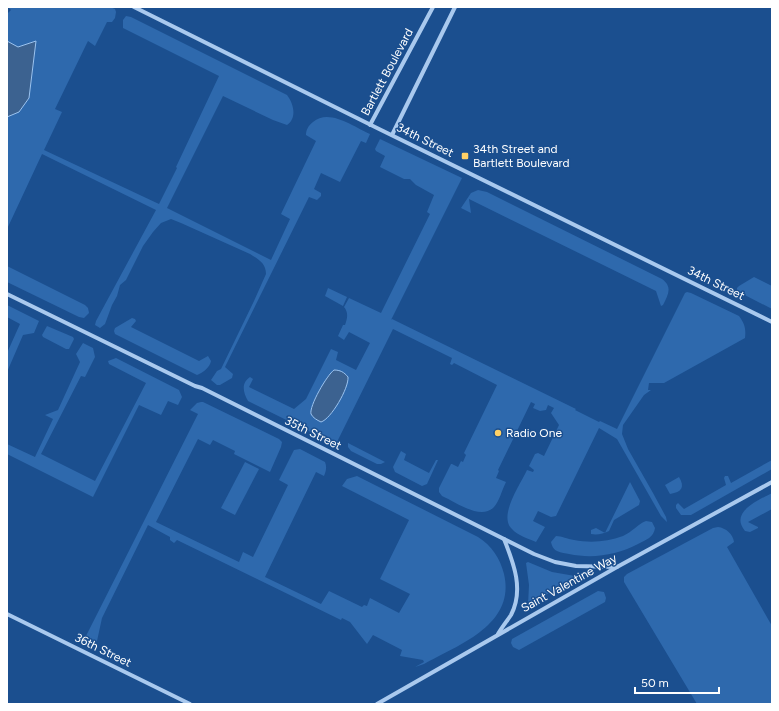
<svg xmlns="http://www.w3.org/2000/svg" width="779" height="711" font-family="Figtree,sans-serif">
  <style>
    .green { fill: #2e69ad }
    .water { fill: #3c6290; stroke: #9cc4f0 }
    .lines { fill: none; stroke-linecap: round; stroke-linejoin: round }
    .minor { stroke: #a9c9ee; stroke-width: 4 }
    .poi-dot { fill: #ffd166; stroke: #1b4f8f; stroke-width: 1.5 }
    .labels { text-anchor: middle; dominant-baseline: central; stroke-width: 3; stroke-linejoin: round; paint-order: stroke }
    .street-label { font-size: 12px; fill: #fff; stroke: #1b4f8f }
    .poi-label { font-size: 12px; fill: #fff; stroke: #1b4f8f; text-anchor: start }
  </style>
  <rect width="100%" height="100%" fill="#1b4f8f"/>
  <g class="green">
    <path d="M8 7H110L115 9 116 12 115 18 112 22H107L95 46 88 41 86 45 55 109 62 112 44 150 159 204 177 168 176 167 219 76 123 28V20L126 16 131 17 287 95C294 104 297 118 287 125L273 120 223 96 167 208 271 260 290 219 281 214 316 141 306 135C306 130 308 126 313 122 329 108 354 127 370 134L366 143 361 141 340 182 321 173 314 189 321 193V196L317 200 309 197 225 367 233 374 232 378 220 385H217L211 380 217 371 221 369 254 301 266 274C266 263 258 259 250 254L181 223 171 219 161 223 153 232 143 246 126 280 120 285 117 296 112 305 105 324 100 328 95 325 96 321 156 210 42 154 7 229V117L12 114 29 98 36 42 18 47 7 42V14L11 10Z"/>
    <path d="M380 139 462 178 391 320 392 319 576 409 575 410 599 422 600 421 617 429 685 293 687 292 691 293 739 316C745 324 746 329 745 338L664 383H649L648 390H651L644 395 623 425 622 434 628 449 653 493 666 517 667 522 661 516 617 439 599 428 556 516 551 517 538 511 533 521 545 527 536 542C529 539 517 535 512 529 498 516 520 485 527 470L533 472 534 470 529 466 535 454 538 453 544 456 559 425 551 413 554 408 548 405 546 410 540 411 533 408 535 404 531 402 498 470 499 471 496 478 506 482C502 490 499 502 494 507 481 521 456 502 442 496L439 492V488L451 464H452L458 467 461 461 463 462 466 455 464 453 497 385 454 363 452 365 450 364 452 358 393 329 337 442 333 443 248 401C243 392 241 383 250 377L253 379 249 387 294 409 306 399 331 349 338 352 336 360 356 370 370 343 349 332 344 340 338 336 343 325H345C347 319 349 313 344 307L349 298 381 313 430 214 427 212 434 195 416 185 410 179H404L380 167 385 156 376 151 375 149Z"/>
    <path d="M478 190 487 192 662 279C673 287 668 295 663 305L661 306 656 291 469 199 471 213 461 208 471 193Z"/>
    <polygon points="7,266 85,305 88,308 89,313 84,318 79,317 7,282"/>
    <polygon points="754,277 772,286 772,309 737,291 737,288 739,286"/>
    <polygon points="328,288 347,297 343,306 325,296"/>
    <polygon points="7,305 39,321 34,333 23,335 7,372 7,353 20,324 7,317"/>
    <path d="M132 318 135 319 136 321 131 327 199 361 208 356 211 361C210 367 203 373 197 375L115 334 114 331 115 328Z"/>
    <polygon points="47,326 73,337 74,339 69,349 66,349 43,337 42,335"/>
    <polygon points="83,343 93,348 95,357 85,377 81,376 41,454 95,481 146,383 109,364 108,361 116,358 179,390 182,397 178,405 168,401 161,415 139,405 93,497 7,454 7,444 35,457 53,419 45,415 58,410 80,362 76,354"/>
    <path d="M201 402H203L279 439 282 442 281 447 270 472 234 454 235 451 213 440 210 445 198 439 156 522 239 562 243 552 253 557 288 485 279 480 294 450 300 449 325 462C327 467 326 471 324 476L316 472 265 577 321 604 329 591 362 607 364 605 367 606 370 598 399 613 410 594 380 579 409 520 342 486 347 479 357 476 478 537C492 546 500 558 504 574 516 625 458 645 424 664L415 667 424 662 423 660 400 656 402 650 373 635 367 644 350 622 342 618 341 620 177 540 174 543 170 540V537L148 525 102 618 97 641 93 644 86 641V636L198 414 190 410 197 403Z"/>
    <polygon points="348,443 385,462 381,464 377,464 351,451 348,447"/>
    <polygon points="401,451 406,454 404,460 429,473 436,460 438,460 427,484 422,486 395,472 393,467"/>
    <polygon points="772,460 772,469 691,515 681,515 676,508 676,505 678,503 684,509 726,485 724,478 725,476 728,476 731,483"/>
    <polygon points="245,462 259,469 235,515 221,508"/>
    <path d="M679 477C685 487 682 492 670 494L665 485Z"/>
    <path d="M630 482 640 501 639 505 614 520 609 531C603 534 597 535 591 534V530L596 528 605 533Z"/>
    <path d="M772 493V509L748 522 758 527V528L750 532 745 531C729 512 759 500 772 493Z"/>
    <path d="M646 521 652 522 655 528C654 537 646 540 638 544 617 555 593 559 569 554 566 553 561 553 557 551 553 549 552 546 551 542L556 536C562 536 567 539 574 540 590 543 607 542 623 536 632 532 638 524 646 521Z"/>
    <path d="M718 527C726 528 733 534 734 542L727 547 772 626V704H697L624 582V577L627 574 713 528Z"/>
    <polygon points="528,562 552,572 575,576 576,578 528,605 529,585 526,563"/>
    <polygon points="598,591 604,592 606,598 605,602 519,650 513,647 511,643 512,639"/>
  </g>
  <g class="water">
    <polygon points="7,41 18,47 36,41 29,98 19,112 7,117"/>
    <path d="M334 370C340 370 344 372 348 377 349 388 331 419 321 422 317 420 313 418 311 414 309 406 327 375 334 370Z"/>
  </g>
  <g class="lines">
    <g class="minor">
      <polyline points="134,7 377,128 772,322"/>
      <polyline points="370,125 433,7"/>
      <polyline points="392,135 455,7"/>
      <polyline points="7,294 195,386 202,388 534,554 555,562 576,566 617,567"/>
      <polyline points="7,614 190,704"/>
      <path d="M498 634C502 627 507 621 511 615 524 590 514 564 504 539"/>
      <polyline points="377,704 617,567 772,482"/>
    </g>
  </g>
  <g class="poi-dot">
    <rect x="461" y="152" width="8" height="8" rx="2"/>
    <circle cx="498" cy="433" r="4"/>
  </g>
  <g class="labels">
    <g class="street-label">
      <text transform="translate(387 72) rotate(-62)">Bartlett Boulevard</text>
      <text transform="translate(425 140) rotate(26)">34th Street</text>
      <text transform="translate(716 283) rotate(26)">34th Street</text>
      <text transform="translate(313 433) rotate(26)">35th Street</text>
      <text transform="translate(569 583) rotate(-29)">Saint Valentine Way</text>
      <text transform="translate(103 650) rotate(26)">36th Street</text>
    </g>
    <g class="poi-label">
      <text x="473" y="149">34th Street and<tspan x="473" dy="14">Bartlett Boulevard</tspan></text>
      <text x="506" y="433">Radio One</text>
    </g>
  </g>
  <rect width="779" height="711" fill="none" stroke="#ffffff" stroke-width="16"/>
  <path d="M635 687v6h84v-6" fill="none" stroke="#ffffff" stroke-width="2"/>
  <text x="641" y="687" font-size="12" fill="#ffffff" stroke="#1b4f8f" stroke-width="3" paint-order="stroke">50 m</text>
</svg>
